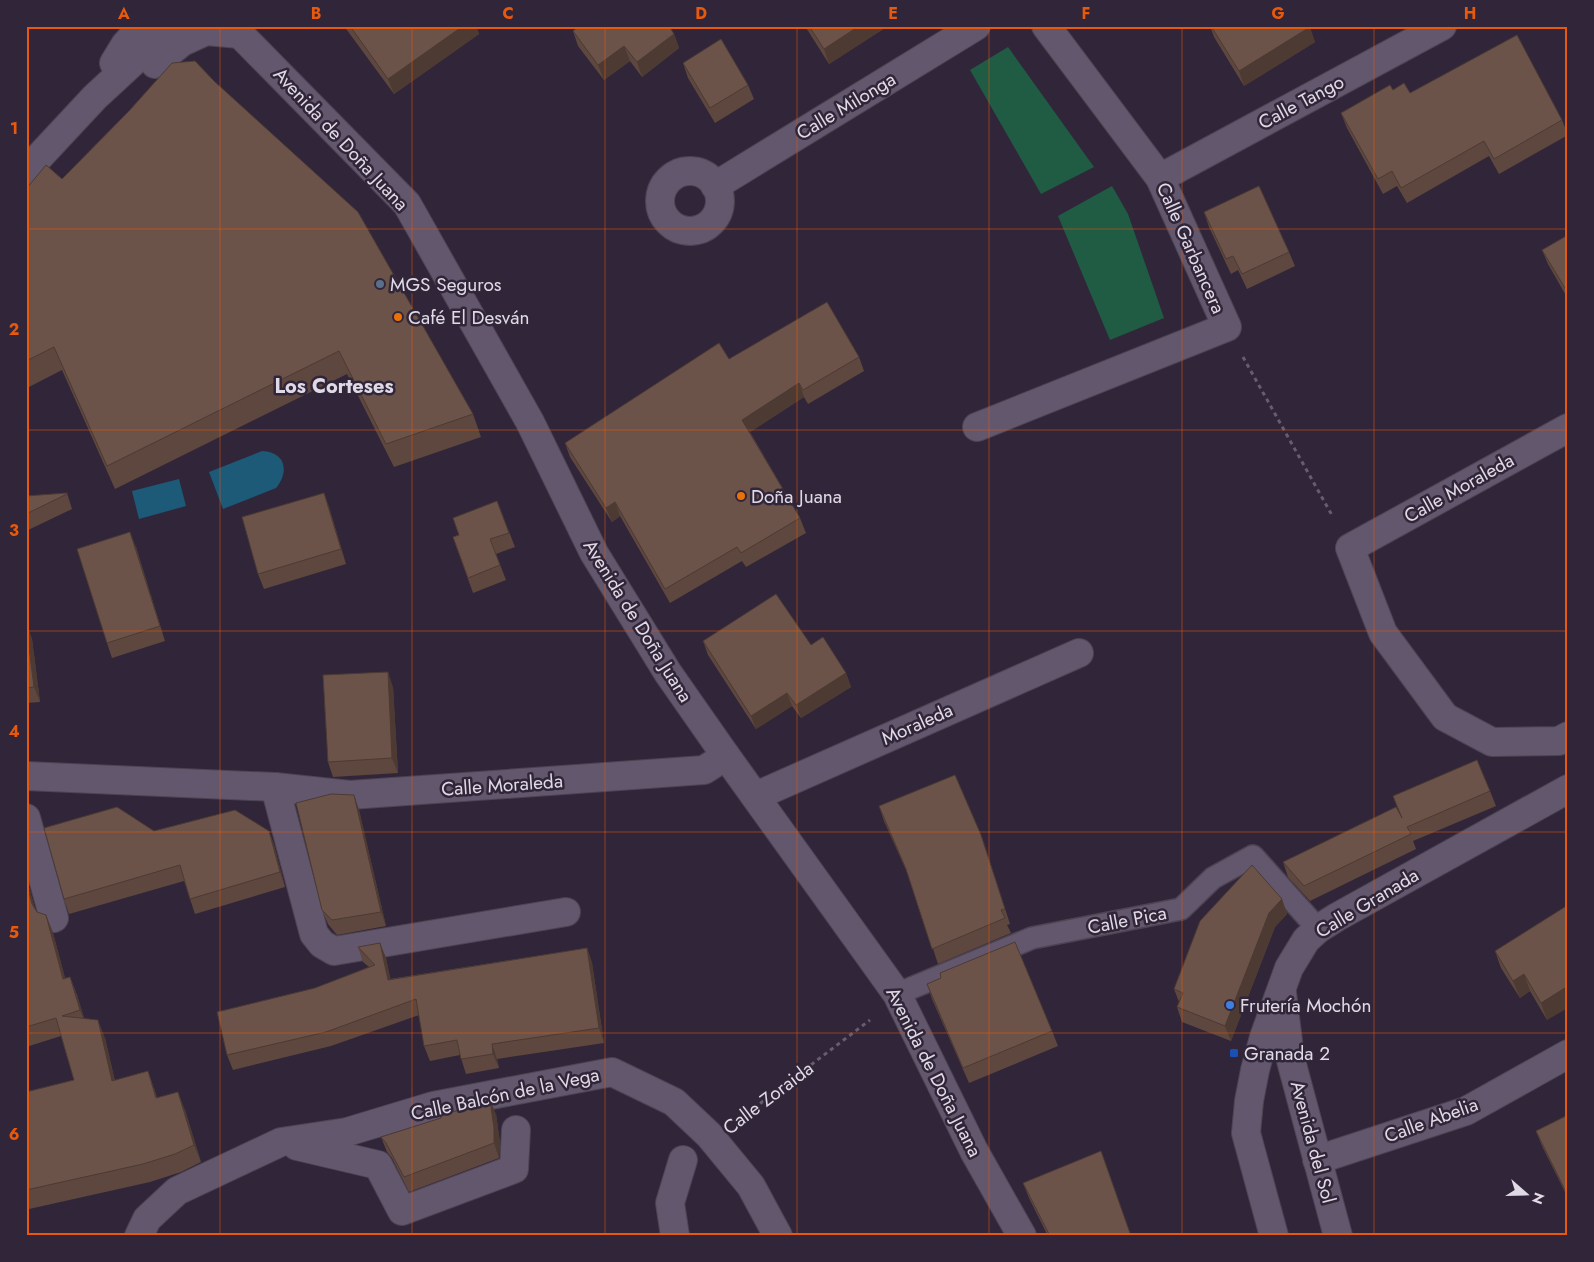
<svg xmlns="http://www.w3.org/2000/svg" width="1594" height="1262" font-family="Jost,sans-serif">
  <style>
    .green { fill: #205b44 }
    .water { fill: #1c5a78 }
    .lines { fill: none; stroke-linecap: round; stroke-linejoin: round }
    .lane-casing { stroke: #4c4353; stroke-width: 24 }
    .street-casing { stroke: #4c4353; stroke-width: 30 }
    .secondary-casing { stroke: #4c4353; stroke-width: 30 }
    .path { stroke: #675d6e; stroke-width: 3; stroke-dasharray: 4 4; stroke-linecap: butt }
    .lane { stroke: #63576d; stroke-width: 21 }
    .street { stroke: #63576d; stroke-width: 28 }
    .secondary { stroke: #63576d; stroke-width: 28 }
    .wall { fill: #5d473f }
    .shaded-wall { fill: #4c3a33 }
    .building { fill: #6c5349; stroke: #4c3a33 }
    .grid { fill: none; stroke: #e8590c; stroke-width: 1; stroke-opacity: 0.55 }
    .service-dot { fill: #5c6f8a; stroke: #312639; stroke-width: 2 }
    .food-dot { fill: #e8710a; stroke: #312639; stroke-width: 2 }
    .shop-dot { fill: #3f7fe0; stroke: #312639; stroke-width: 2 }
    .transit-dot { fill: #1a4fb4; stroke: #312639; stroke-width: 2 }
    .labels { text-anchor: middle; dominant-baseline: central; stroke-width: 5; stroke-linejoin: round; paint-order: stroke }
    .street-label { font-size: 19px; fill: #e0dae6; stroke: #312639 }
    .poi-label { font-size: 19px; fill: #e0dae6; stroke: #312639; text-anchor: start }
    .neighbourhood-label { font-size: 20px; font-weight: bold; fill: #e0dae6; stroke: #312639 }
    .neatline { fill: none; stroke: #e8590c; stroke-width: 2 }
    .grid-label { font-size: 16px; text-anchor: middle; font-weight: bold; fill: #e8590c }
  </style>
  <rect width="100%" height="100%" fill="#312639"/>
  <g class="green">
    <polygon points="1008,47 1094,167 1041,194 970,70"/>
    <polygon points="1112,186 1128,214 1164,318 1110,340 1058,216"/>
  </g>
  <g class="water">
    <path d="M262 451C285 452 290 471 276 488L223 509 209 472Z"/>
    <polygon points="179,479 186,506 139,519 132,491"/>
  </g>
  <g class="lines">
    <g class="lane-casing">
      <polyline id="lane" points="897,994 1032,938 1181,909 1213,878 1253,856 1318,929"/>
    </g>
    <g class="street-casing">
      <g id="street">
        <circle cx="690" cy="201" r="30"/>
        <polyline points="1160,178 1442,26"/>
        <polyline points="715,186 976,26"/>
        <polyline points="977,427 1227,327 1160,178 1046,26"/>
        <polyline points="1568,428 1350,548 1383,633 1445,717 1492,742 1559,741 1568,736"/>
        <polyline points="26,776 275,787 350,795 704,770 726,756"/>
        <polyline points="275,787 314,934 322,944 334,951 566,912"/>
        <polyline points="756,796 1079,653"/>
        <polyline points="26,818 54,918"/>
        <polyline points="297,1146 378,1165 402,1211 514,1169 516,1130"/>
        <polyline points="1317,1160 1466,1111 1568,1054"/>
        <polyline points="139,1236 147,1219 177,1191 281,1142 347,1132 433,1106 612,1072 674,1102 709,1135 751,1186 778,1236"/>
        <polyline points="675,1236 670,1203 683,1160"/>
      </g>
    </g>
    <g class="secondary-casing">
      <g id="secondary">
        <polyline points="232,26 407,204 530,422 594,553 668,673 726,756 897,994 974,1151 1022,1236"/>
        <polyline points="114,63 125,45 142,26"/>
        <polyline points="155,64 182,42 206,31 240,34"/>
        <polyline points="26,171 95,97 172,26"/>
        <polyline points="1282,993 1290,1057 1338,1236"/>
        <polyline points="1274,1236 1246,1133 1249,1101 1255,1070 1264,1037 1289,968 1306,940 1318,929 1337,917 1568,789"/>
      </g>
    </g>
    <g class="path">
      <polyline points="1243,357 1333,517"/>
      <polyline points="741,1118 870,1020"/>
    </g>
    <use href="#lane" class="lane"/>
    <use href="#street" class="street"/>
    <use href="#secondary" class="secondary"/>
  </g>
  <g class="wall">
    <polygon points="344,26 476,26 479,34 394,94"/>
    <polygon points="805,26 888,26 829,64"/>
    <polygon points="1210,26 1309,26 1315,42 1244,86 1214,37"/>
    <polygon points="573,31 674,34 679,48 642,77 630,61 604,80 578,46"/>
    <polygon points="683,63 748,85 754,99 715,123 688,78"/>
    <polygon points="1393,90 1410,93 1562,120 1568,135 1499,174 1489,156 1407,203 1397,186 1383,194 1347,128 1341,113"/>
    <polygon points="62,179 473,414 481,437 394,467 347,374 115,489 62,370 27,388 26,385 26,189"/>
    <polygon points="1204,212 1289,252 1295,266 1247,289 1238,270 1231,274 1209,227"/>
    <polygon points="1568,235 1568,299 1548,264 1542,250"/>
    <polygon points="859,357 864,371 808,404 804,397 750,432 800,518 806,533 746,567 742,561 670,603 620,516 612,522 570,457 565,443 729,359"/>
    <polygon points="67,493 72,509 26,531 26,496"/>
    <polygon points="324,493 329,507 346,564 264,589 258,574"/>
    <polygon points="497,501 515,547 496,554 506,580 473,593 453,537 459,535"/>
    <polygon points="136,547 165,641 112,658 107,643"/>
    <polygon points="26,624 32,639 40,702 26,703"/>
    <polygon points="703,641 811,645 846,673 851,687 801,718 792,706 756,729 708,655"/>
    <polygon points="393,687 398,773 333,777 328,762"/>
    <polygon points="1490,791 1496,806 1413,841 1416,849 1310,901 1288,877 1283,862 1399,812 1393,796"/>
    <polygon points="354,795 359,810 386,926 337,935 328,924 322,910"/>
    <polygon points="879,806 986,850 1010,924 1007,925 1011,933 938,964 910,879 884,821"/>
    <polygon points="154,831 269,831 274,845 285,887 195,914 184,881 69,914 64,899"/>
    <polygon points="26,877 35,909 37,912 46,915 53,933 65,978 70,977 77,995 84,1018 105,1038 115,1081 154,1088 157,1098 185,1110 201,1162 181,1172 150,1182 29,1209 26,1208 26,1092 74,1080 61,1036 26,1047"/>
    <polygon points="1282,899 1287,914 1275,927 1231,1041 1182,1022 1177,1007 1179,1002 1174,989"/>
    <polygon points="1568,905 1547,1020 1530,991 1520,998 1501,968 1495,951"/>
    <polygon points="380,943 386,958 390,979 587,948 592,963 604,1043 497,1059 499,1068 466,1074 460,1055 430,1061 424,1046 419,1015 331,1046 233,1070 227,1055 315,988 369,967 363,962 358,947"/>
    <polygon points="941,978 1052,1031 1058,1046 969,1083 932,999 927,984"/>
    <polygon points="496,1114 500,1143 499,1158 409,1192 392,1158 387,1152 381,1137"/>
    <polygon points="1568,1115 1568,1198 1542,1146 1536,1131"/>
    <polygon points="1023,1183 1131,1236 1048,1236 1029,1198"/>
  </g>
  <g class="shaded-wall">
    <polygon points="463,26 476,26 479,34 394,94 388,79"/>
    <polygon points="859,26 888,26 829,64 824,49"/>
    <polygon points="1310,27 1315,42 1244,86 1239,71"/>
    <polygon points="674,34 679,48 642,77 637,62"/>
    <polygon points="624,46 630,61 604,80 598,65"/>
    <polygon points="799,383 804,397 747,434 742,420"/>
    <polygon points="324,493 329,507 346,564 341,549"/>
    <polygon points="615,502 620,516 612,522 606,508"/>
    <polygon points="130,532 136,547 165,641 160,626"/>
    <polygon points="27,624 32,639 40,702 34,687"/>
    <polygon points="388,672 393,687 398,773 392,758"/>
    <polygon points="846,673 851,687 801,718 796,705"/>
    <polygon points="787,693 792,706 756,729 751,716"/>
    <polygon points="354,795 359,810 386,926 381,912"/>
    <polygon points="269,831 274,845 285,887 280,872"/>
    <polygon points="26,877 39,922 32,904 26,882"/>
    <polygon points="1282,899 1287,914 1275,927 1231,1041 1225,1026 1269,913"/>
    <polygon points="46,915 53,933 70,997 63,979"/>
    <polygon points="380,943 386,958 394,994 388,980"/>
    <polygon points="587,948 592,963 604,1043 599,1028"/>
    <polygon points="1524,974 1530,991 1520,998 1513,981"/>
    <polygon points="70,977 77,995 87,1028 80,1010"/>
    <polygon points="1568,986 1568,1008 1547,1020 1541,1003"/>
    <polygon points="98,1020 105,1038 119,1099 112,1081"/>
    <polygon points="492,1044 497,1059 499,1068 493,1054"/>
    <polygon points="148,1071 154,1088 163,1116 156,1098"/>
    <polygon points="178,1092 185,1110 201,1162 194,1145"/>
    <polygon points="490,1100 496,1114 500,1143 499,1158 494,1143"/>
  </g>
  <g class="building">
    <polygon points="350,26 463,26 388,79"/>
    <polygon points="579,26 669,26 674,34 637,62 624,46 598,65 573,31"/>
    <polygon points="809,26 859,26 824,49"/>
    <polygon points="1211,26 1309,26 1310,27 1239,71"/>
    <polygon points="1517,35 1562,120 1494,159 1484,141 1401,188 1392,171 1378,179 1341,113 1390,85 1393,90 1404,83 1410,93"/>
    <polygon points="721,39 748,85 710,108 683,63"/>
    <polygon points="195,61 214,81 358,212 473,414 386,444 339,351 107,466 54,347 26,361 26,189 46,165 62,179 129,111 172,63"/>
    <polygon points="1259,186 1289,252 1242,274 1233,256 1226,259 1204,212"/>
    <polygon points="1568,235 1568,293 1542,250"/>
    <polygon points="827,302 859,357 803,390 799,383 742,420 800,518 741,553 737,547 665,589 615,502 606,508 565,443 719,343 729,359"/>
    <polygon points="67,493 67,494 26,514 26,496"/>
    <polygon points="324,493 341,549 258,574 242,517"/>
    <polygon points="497,501 509,533 490,539 500,565 468,578 453,537 459,535 453,518"/>
    <polygon points="130,532 160,626 107,643 77,549"/>
    <polygon points="776,594 811,645 823,637 846,673 796,705 787,693 751,716 703,641"/>
    <polygon points="26,624 34,687 26,688"/>
    <polygon points="388,672 392,758 328,762 323,675"/>
    <polygon points="1477,760 1490,791 1407,827 1411,834 1304,886 1283,862 1396,807 1402,818 1393,796"/>
    <polygon points="955,775 981,835 1005,909 1001,910 1005,918 932,949 906,869 879,806"/>
    <polygon points="331,794 354,795 381,912 332,920 322,910 296,803"/>
    <polygon points="117,807 154,831 235,810 269,831 280,872 190,899 180,865 64,899 44,828"/>
    <polygon points="1252,865 1282,899 1269,913 1225,1026 1177,1007 1183,993 1174,989 1200,921"/>
    <polygon points="26,882 32,904 37,912 46,915 63,979 70,977 80,1010 62,1016 98,1020 112,1081 148,1071 156,1098 178,1092 194,1145 175,1154 143,1164 26,1190 26,1092 74,1080 56,1018 26,1027"/>
    <polygon points="1568,905 1568,986 1541,1003 1524,974 1513,981 1495,951"/>
    <polygon points="1015,942 1052,1031 963,1068 927,984 941,978 940,973"/>
    <polygon points="380,943 388,980 587,948 599,1028 492,1044 493,1054 461,1059 457,1040 424,1046 416,999 326,1032 227,1055 217,1012 315,988 375,965 358,947"/>
    <polygon points="490,1100 494,1128 494,1143 404,1177 386,1143 381,1137 441,1118 440,1116"/>
    <polygon points="1568,1115 1568,1188 1565,1190 1536,1131"/>
    <polygon points="1101,1151 1131,1236 1050,1236 1023,1183"/>
  </g>
  <path class="grid" d="M220 26V1236M412 26V1236M605 26V1236M797 26V1236M989 26V1236M1182 26V1236M1374 26V1236M26 229H1568M26 430H1568M26 631H1568M26 832H1568M26 1033H1568"/>
  <circle class="service-dot" cx="380" cy="284" r="5"/>
  <g class="food-dot">
    <circle cx="398" cy="317" r="5"/>
    <circle cx="741" cy="496" r="5"/>
  </g>
  <circle class="shop-dot" cx="1230" cy="1005" r="5"/>
  <rect class="transit-dot" x="1229" y="1048" width="10" height="10" rx="2.5"/>
  <g class="labels">
    <g class="street-label">
      <text transform="translate(1301 102) rotate(-28)">Calle Tango</text>
      <text transform="translate(846 106) rotate(-31)">Calle Milonga</text>
      <text transform="translate(341 139) rotate(47)">Avenida de Doña Juana</text>
      <text transform="translate(1191 248) rotate(66)">Calle Garbancera</text>
      <text transform="translate(1459 488) rotate(-29)">Calle Moraleda</text>
      <text transform="translate(638 621) rotate(58)">Avenida de Doña Juana</text>
      <text transform="translate(917 724) rotate(-24)">Moraleda</text>
      <text transform="translate(502 785) rotate(-4)">Calle Moraleda</text>
      <text transform="translate(1367 903) rotate(-31)">Calle Granada</text>
      <text transform="translate(1127 920) rotate(-11)">Calle Pica</text>
      <text transform="translate(934 1072) rotate(63)">Avenida de Doña Juana</text>
      <text transform="translate(505 1094) rotate(-12)">Calle Balcón de la Vega</text>
      <text transform="translate(768 1098) rotate(-37)">Calle Zoraida</text>
      <text transform="translate(1431 1120) rotate(-20)">Calle Abelia</text>
      <text transform="translate(1313 1142) rotate(75)">Avenida del Sol</text>
    </g>
    <g class="poi-label">
      <text x="390" y="284">MGS Seguros</text>
      <text x="408" y="317">Café El Desván</text>
      <text x="751" y="496">Doña Juana</text>
      <text x="1240" y="1005">Frutería Mochón</text>
      <text x="1244" y="1053">Granada 2</text>
    </g>
    <g class="neighbourhood-label">
      <text x="334" y="386">Los Corteses</text>
    </g>
  </g>
  <rect width="1594" height="1262" fill="none" stroke="#312639" stroke-width="55"/>
  <g transform="translate(1526 1194) rotate(110)" stroke="#312639" stroke-width="4" paint-order="stroke">
  <path d="M0-4L9 19L0 12L-9 19Z" fill="#e0dae6"/>
  <text y="-8" font-size="14" font-weight="bold" text-anchor="middle" fill="#e0dae6">N</text>
  </g>
  <rect x="28" y="28" width="1538" height="1206" class="neatline"/>
  <g class="grid-label">
    <text x="124" y="19">A</text>
    <text x="316" y="19">B</text>
    <text x="508" y="19">C</text>
    <text x="701" y="19">D</text>
    <text x="893" y="19">E</text>
    <text x="1086" y="19">F</text>
    <text x="1278" y="19">G</text>
    <text x="1470" y="19">H</text>
    <text x="14" y="134">1</text>
    <text x="14" y="335">2</text>
    <text x="14" y="536">3</text>
    <text x="14" y="737">4</text>
    <text x="14" y="938">5</text>
    <text x="14" y="1140">6</text>
  </g>
</svg>
